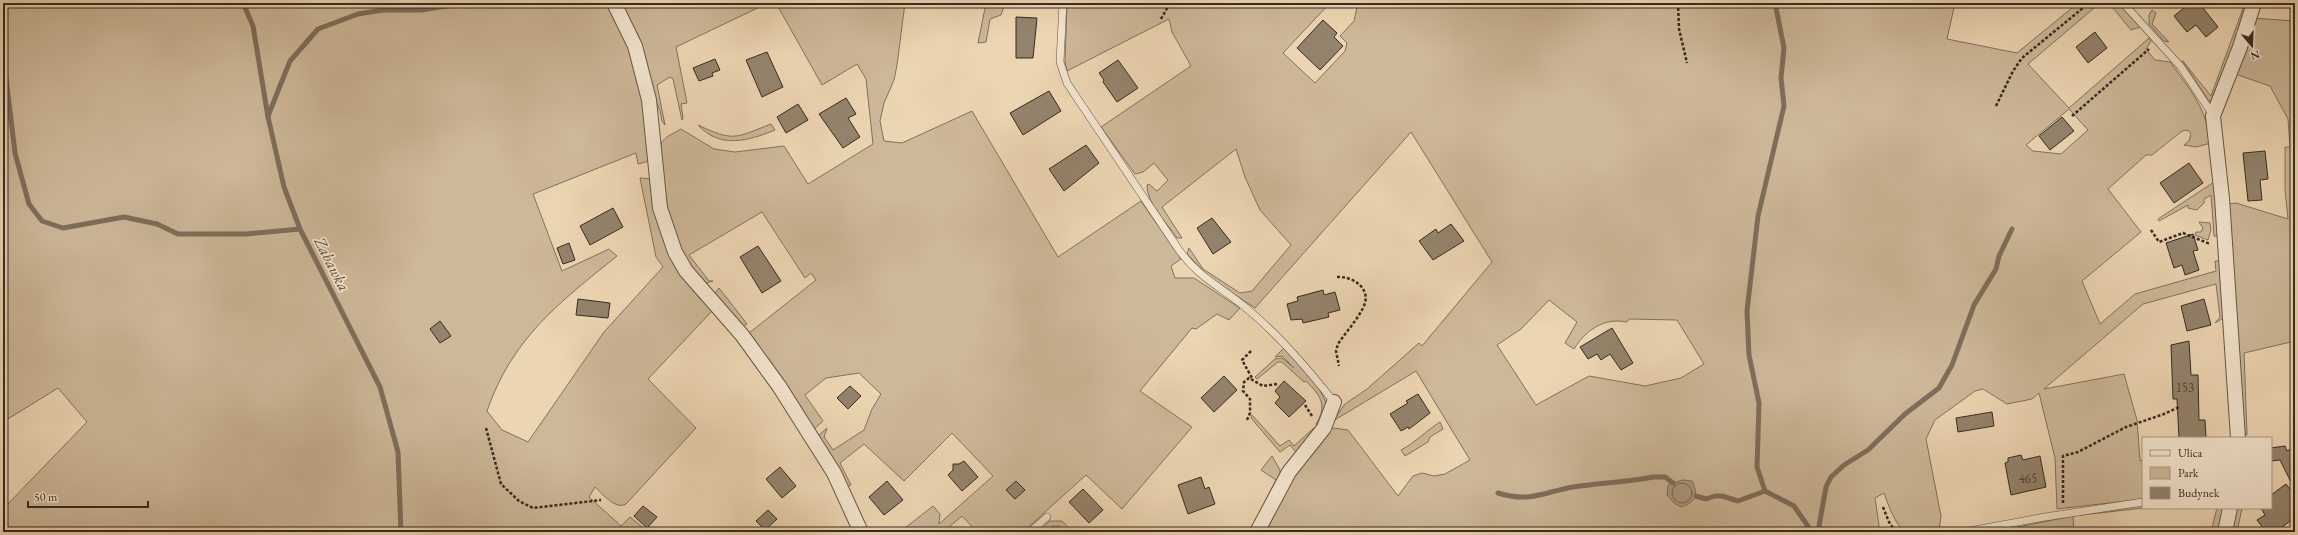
<svg xmlns="http://www.w3.org/2000/svg" width="2298" height="535" font-family="'EB Garamond',serif">
  <style>
    .green { fill: #cdb899; stroke: #81725d; fill-rule: evenodd }
    .water { fill: #ae9b81; stroke: #7e6e5b }
    .lines { fill: none; stroke-linecap: round; stroke-linejoin: round }
    .shore { stroke: #726351; stroke-width: 1 }
    .stream { stroke: #7e6e5b; stroke-width: 5 }
    .building { fill: #94836c; stroke: #352b21 }
    .lane-casing { stroke: #635645; stroke-width: 8 }
    .street-casing { stroke: #635645; stroke-width: 16 }
    .path { stroke: #352b21; stroke-width: 2.5; stroke-dasharray: 3 2; stroke-linecap: butt }
    .lane { stroke: #f3e4cd; stroke-width: 7 }
    .street { stroke: #f3e4cd; stroke-width: 14 }
    .labels { text-anchor: middle; dominant-baseline: central; stroke-width: 3.5; stroke-linejoin: round; paint-order: stroke }
    .number-label { font-size: 13px; fill: #4d4134 }
    .water-label { font-size: 16px; font-style: italic; fill: #594d3e; stroke: #f3e4cd }
  </style>
  <rect width="100%" height="100%" fill="#ecd5b2"/>
  <filter id="stains"><feTurbulence type="fractalNoise" baseFrequency=".005" numOctaves="4"/><feColorMatrix values="0 0 0 0 .2 0 0 0 0 .09 0 0 0 0 .02 0 0 0 .5 -.17"/></filter>
  <radialGradient id="worn" r=".72"><stop offset=".6" stop-color="#630" stop-opacity="0"/><stop offset="1" stop-color="#630" stop-opacity=".3"/></radialGradient>
  <g class="green">
    <path d="M3 3H609C637 52 643 101 651 156L646 162 638 164 636 153 533 194 562 271 609 249 617 256C560 302 512 338 487 411L502 430 528 442 604 332 663 267 656 257 640 178 652 179 656 205 712 311 648 379 696 428 626 504C615 510 603 494 595 487L589 497 621 526 630 517 648 532H3V509L87 422 58 388 3 422Z"/>
    <polygon points="624,3 630,3 633,8 644,3 768,3 676,47 687,103 681,104 683,118 682,120 673,79 670,77 657,85 665,125 662,121 660,111 621,6"/>
    <path d="M776 3H905L897 65 894 80 884 103 880 121 884 141 902 143 972 111 1058 257 1141 201 1181 259 1171 266 1175 278H1194L1240 308 1229 320 1217 314 1196 329 1192 328 1140 391 1192 427 1122 509 1086 475 1023 532H977L962 516 943 532H900L933 506 940 514 939 524 993 476 952 433 904 481 864 444 840 463 851 485 844 487 818 436 827 428 824 437 833 450 864 430 872 409 881 394 859 373 826 378 805 395 823 421 813 430 748 338 749 333 816 280 811 273 805 278 762 212 689 255 709 281H713L702 284 683 258 668 223 659 149C662 137 671 135 681 129L714 149 735 152 784 146 808 184 873 144 866 79 857 64 822 85Z"/>
    <polygon points="986,3 1005,3 1001,15 990,19 986,42 978,43"/>
    <path d="M1067 3H1330L1283 53 1315 83 1345 51 1347 43 1340 36 1354 21 1358 3H1955L1947 39 2017 53 2078 3H2100L2028 64 2069 108 2149 38 2151 41 2146 49 2155 60 2170 62C2191 90 2206 108 2211 143L2196 147 2184 145 2189 141 2191 134 2188 130 2182 131 2152 155H2146L2108 189 2141 232 2082 281 2100 324 2135 294 2216 271 2215 261H2221L2225 317 2215 323 2220 317 2216 284 2143 304 2044 389 2124 374 2137 420 2140 461 2143 460V499L2057 509 2055 458 2039 393 2032 399 2007 404 1983 389 1975 391 1935 420 1926 439 1941 516 1939 532H1904C1894 521 1889 507 1884 493L1875 498 1880 532H1261L1293 472 1327 432 1334 428 1348 430 1398 496 1413 476 1422 473 1434 476 1445 474 1470 460 1416 371 1333 421 1345 404 1367 389 1419 343 1422 346 1492 262 1411 132 1255 308 1211 279 1187 254 1189 248 1203 269 1240 293 1252 291 1291 245 1260 210 1245 177 1236 149 1162 207 1182 238H1177C1167 223 1147 204 1147 185L1149 184 1157 191 1168 180 1154 163 1143 172 1135 174 1101 127 1191 66 1172 32 1169 19 1067 71 1065 62ZM2069 109 2088 130 2061 154 2033 151 2026 145ZM1549 300 1577 322 1565 343 1574 349C1585 331 1604 317 1626 322L1630 319 1677 320 1704 364 1681 378 1645 386 1589 376 1536 405 1497 345 1521 329Z"/>
    <polygon points="2109,3 2118,3 2140,27 2131,30"/>
    <polygon points="2245,3 2251,3 2211,101 2209,101 2182,60 2211,96"/>
    <polygon points="2152,10 2156,13 2152,24 2169,42 2164,41 2149,24 2149,15"/>
    <polygon points="2252,18 2295,21 2295,341 2244,353 2247,435 2242,433 2227,204 2236,203 2288,219 2285,190 2285,147 2290,147 2288,119 2270,86 2235,74"/>
    <path d="M771 124 775 130C748 141 720 149 698 125 734 142 735 138 771 124Z"/>
    <polygon points="2214,182 2219,236 2214,236 2211,195 2204,199 2204,203 2197,210 2188,208 2188,205 2159,221 2158,219"/>
    <polygon points="2199,222 2210,223 2211,230 2208,240 2195,235 2196,232 2201,232 2203,228"/>
    <polygon points="719,288 747,324 740,327 714,298 715,293"/>
    <path d="M1284 348C1295 360 1330 395 1327 411 1326 417 1322 423 1320 428L1316 424C1328 405 1320 395 1306 381L1304 382 1282 362H1278L1257 379 1255 377 1275 359 1282 358 1294 368 1282 356 1275 357Z"/>
    <polygon points="1252,415 1280,446 1289,440 1294,446 1314,428 1318,432 1298,454 1290,445 1280,452 1251,418"/>
    <path d="M1440 422 1443 429 1430 437 1428 442 1405 456 1401 450C1416 442 1426 431 1440 422Z"/>
    <polygon points="1272,456 1280,470 1280,479 1252,532 1250,532 1276,480 1261,470"/>
    <polygon points="2143,505 2143,508 2073,516 2074,532 1993,532 2073,516"/>
    <polygon points="2217,508 2225,508 2221,528 2218,531 2211,532"/>
    <polygon points="2236,508 2242,508 2237,532 2231,532"/>
    <polygon points="1050,521 1062,521 1073,532 1066,532 1060,526 1052,526 1045,532 1038,532"/>
  </g>
  <path class="water" d="M1682 480 1692 481C1699 495 1696 502 1681 507L1674 503 1667 495 1668 485Z"/>
  <g class="lines">
    <circle class="shore" cx="1682" cy="493" r="10"/>
    <g class="stream">
      <polyline points="243,3 253,26 268,117 284,187 300,229 380,387 398,452 401,532"/>
      <polyline points="1775,3 1784,48 1781,78 1784,106 1758,216 1747,311 1749,355 1759,403 1757,467 1765,491 1794,506 1812,532"/>
      <polyline points="3,15 5,69 15,153 29,204 42,221 63,228 124,217 157,224 178,234 246,234 300,229"/>
      <polyline points="268,116 290,61 318,29 358,14 383,10 422,10 464,3"/>
      <path d="M1498 493C1530 503 1544 492 1573 487 1600 483 1627 482 1653 477H1665L1673 483"/>
      <polyline points="1696,496 1706,499 1715,496 1722,496 1738,501 1765,491"/>
      <polyline points="1818,532 1826,487 1831,477 1844,465 1868,450 1905,414 1939,388 1952,365 1974,305 1996,269 1999,256 2012,229"/>
    </g>
  </g>
  <g class="building">
    <polygon points="2190,3 2199,3 2218,27 2206,37 2196,25 2187,32 2174,16"/>
    <polygon points="1016,17 1037,18 1033,58 1016,58"/>
    <polygon points="1323,20 1337,33 1334,37 1343,46 1320,70 1297,48"/>
    <polygon points="2095,32 2107,48 2088,63 2076,47"/>
    <polygon points="767,52 783,87 762,97 746,60"/>
    <polygon points="715,59 720,70 712,73 713,76 699,81 693,68"/>
    <polygon points="1118,60 1138,88 1117,102 1103,82 1104,80 1099,73"/>
    <polygon points="1049,91 1061,111 1023,135 1010,113"/>
    <polygon points="846,98 856,114 848,118 860,137 843,148 819,114"/>
    <polygon points="798,104 808,120 786,133 777,117"/>
    <polygon points="2062,117 2074,131 2050,150 2039,136"/>
    <polygon points="1086,145 1099,163 1064,191 1049,169"/>
    <polygon points="2265,151 2268,179 2260,180 2262,200 2248,201 2243,153"/>
    <polygon points="2189,163 2203,183 2174,203 2160,183"/>
    <polygon points="613,208 623,227 590,245 580,226"/>
    <polygon points="1212,218 1231,242 1213,254 1197,228"/>
    <polygon points="1451,224 1464,241 1433,260 1419,241 1436,229 1438,233"/>
    <polygon points="2193,234 2198,250 2193,251 2199,270 2185,275 2182,265 2174,268 2166,243"/>
    <polygon points="569,243 575,260 563,264 557,248"/>
    <polygon points="758,246 781,281 762,293 740,257"/>
    <polygon points="1323,290 1324,295 1335,292 1340,310 1328,313 1329,317 1303,323 1302,319 1291,320 1287,304 1298,301 1297,297"/>
    <polygon points="578,299 610,303 608,318 576,315"/>
    <polygon points="2204,299 2211,325 2187,331 2181,306"/>
    <polygon points="440,321 451,336 440,343 430,329"/>
    <polygon points="1612,328 1633,363 1621,370 1610,354 1601,360 1597,354 1588,359 1580,347"/>
    <polygon points="2189,341 2191,375 2198,375 2199,420 2205,420 2206,438 2179,438 2177,399 2173,399 2171,345"/>
    <polygon points="1224,376 1237,390 1214,412 1201,398"/>
    <polygon points="1284,381 1306,401 1289,417 1275,403 1280,397 1275,391"/>
    <polygon points="850,386 861,396 848,409 837,398"/>
    <polygon points="1418,394 1430,413 1409,429 1408,427 1401,431 1390,414 1408,403 1406,401"/>
    <polygon points="1992,412 1994,426 1958,432 1956,418"/>
    <polygon points="2285,446 2287,451 2295,447 2292,484 2280,460 2271,461 2271,448"/>
    <polygon points="2021,455 2023,460 2040,456 2046,487 2011,495 2005,463 2008,462 2008,458"/>
    <polygon points="964,461 978,477 962,491 948,475 953,470 953,464 959,464"/>
    <polygon points="780,467 796,486 782,498 766,479"/>
    <polygon points="1201,477 1205,489 1209,487 1215,504 1188,514 1178,485"/>
    <polygon points="887,481 903,500 884,515 869,497"/>
    <polygon points="1016,481 1025,490 1015,499 1006,490"/>
    <polygon points="2286,484 2295,496 2295,517 2276,532 2266,532 2257,520 2265,515 2261,508 2271,508 2271,495"/>
    <polygon points="1083,489 1103,510 1089,523 1069,502"/>
    <polygon points="643,506 657,517 647,528 634,516"/>
    <polygon points="768,510 777,519 765,530 756,521"/>
  </g>
  <g class="lines">
    <g class="lane-casing">
      <g id="lane">
        <path d="M1063 3 1060 62 1067 83 1179 250C1199 278 1220 286 1245 307 1279 335 1307 368 1334 402"/>
        <polyline points="2123,3 2181,67 2213,115"/>
        <polyline points="1030,532 1047,517"/>
        <polyline points="1964,532 2045,517 2143,502"/>
      </g>
    </g>
    <g class="street-casing">
      <g id="street">
        <polyline points="614,3 635,46 649,100 660,208 675,252 686,271 742,335 779,386 834,473 861,532"/>
        <polyline points="2238,438 2222,198 2213,116 2240,47 2254,3"/>
        <polyline points="1257,532 1289,472 1324,428 1334,402"/>
        <polyline points="2225,532 2230,508"/>
      </g>
    </g>
    <g class="path">
      <polyline points="1678,3 1679,29 1687,63"/>
      <polyline points="1161,19 1170,3"/>
      <polyline points="1996,106 2013,71 2022,58 2089,3"/>
      <polyline points="2072,116 2149,49"/>
      <polyline points="2151,230 2159,242 2183,233 2210,244"/>
      <path d="M1337 277C1353 276 1373 289 1363 308 1357 320 1346 332 1338 344L1336 351 1339 366"/>
      <polyline points="1251,351 1242,360 1252,378"/>
      <polyline points="1305,405 1312,416"/>
      <polyline points="1247,420 1250,413 1250,399 1243,391 1244,382 1249,378 1263,386 1277,384"/>
      <polyline points="486,428 501,484 519,501 533,508 601,500"/>
      <polyline points="2063,503 2063,456 2078,452 2126,427 2164,414 2179,407"/>
      <polyline points="1883,507 1889,522 1896,532"/>
    </g>
    <use href="#lane" class="lane"/>
    <use href="#street" class="street"/>
  </g>
  <g class="labels">
    <g class="number-label">
      <text x="2185" y="387">153</text>
      <text x="2028" y="478">465</text>
    </g>
    <g class="water-label">
      <text transform="translate(332 264) rotate(63)">Zabawka</text>
    </g>
  </g>
  <rect width="2298" height="535" fill="none" stroke="#ecd5b2" stroke-width="16"/>
  <rect x="4" y="4" width="2290" height="527" fill="none" stroke="#352b21" stroke-width="2"/>
  <rect x="8" y="8" width="2282" height="519" fill="none" stroke="#352b21"/>
  <rect x="2142" y="437" width="130" height="72" fill="#f3e4cd" stroke="#a79a88"/>
  <rect x="2150" y="450" width="20" height="6" fill="#f3e4cd" stroke="#a79a88"/>
  <text x="2178" y="457" font-size="12" fill="#352b21">Ulica</text>
  <rect x="2150" y="467" width="20" height="12" fill="#cdb899" stroke="#a79a88"/>
  <text x="2178" y="477" font-size="12" fill="#352b21">Park</text>
  <rect x="2150" y="487" width="20" height="12" fill="#94836c" stroke="#a79a88"/>
  <text x="2178" y="497" font-size="12" fill="#352b21">Budynek</text>
  <g transform="translate(2252 46) rotate(161)" stroke="#f3e4cd" stroke-width="3" paint-order="stroke">
  <path d="M0-3L7 15L0 10L-7 15Z" fill="#352b21"/>
  <text y="-6" font-size="11" font-weight="bold" text-anchor="middle" fill="#352b21">N</text>
  </g>
  <path d="M28 501v6h120v-6" fill="none" stroke="#352b21" stroke-width="2"/>
  <text x="34" y="501" font-size="12" fill="#352b21" stroke="#f3e4cd" stroke-width="3" paint-order="stroke">50 m</text>
  <rect width="100%" height="100%" filter="url(#stains)"/>
  <rect width="100%" height="100%" fill="url(#worn)"/>
</svg>
